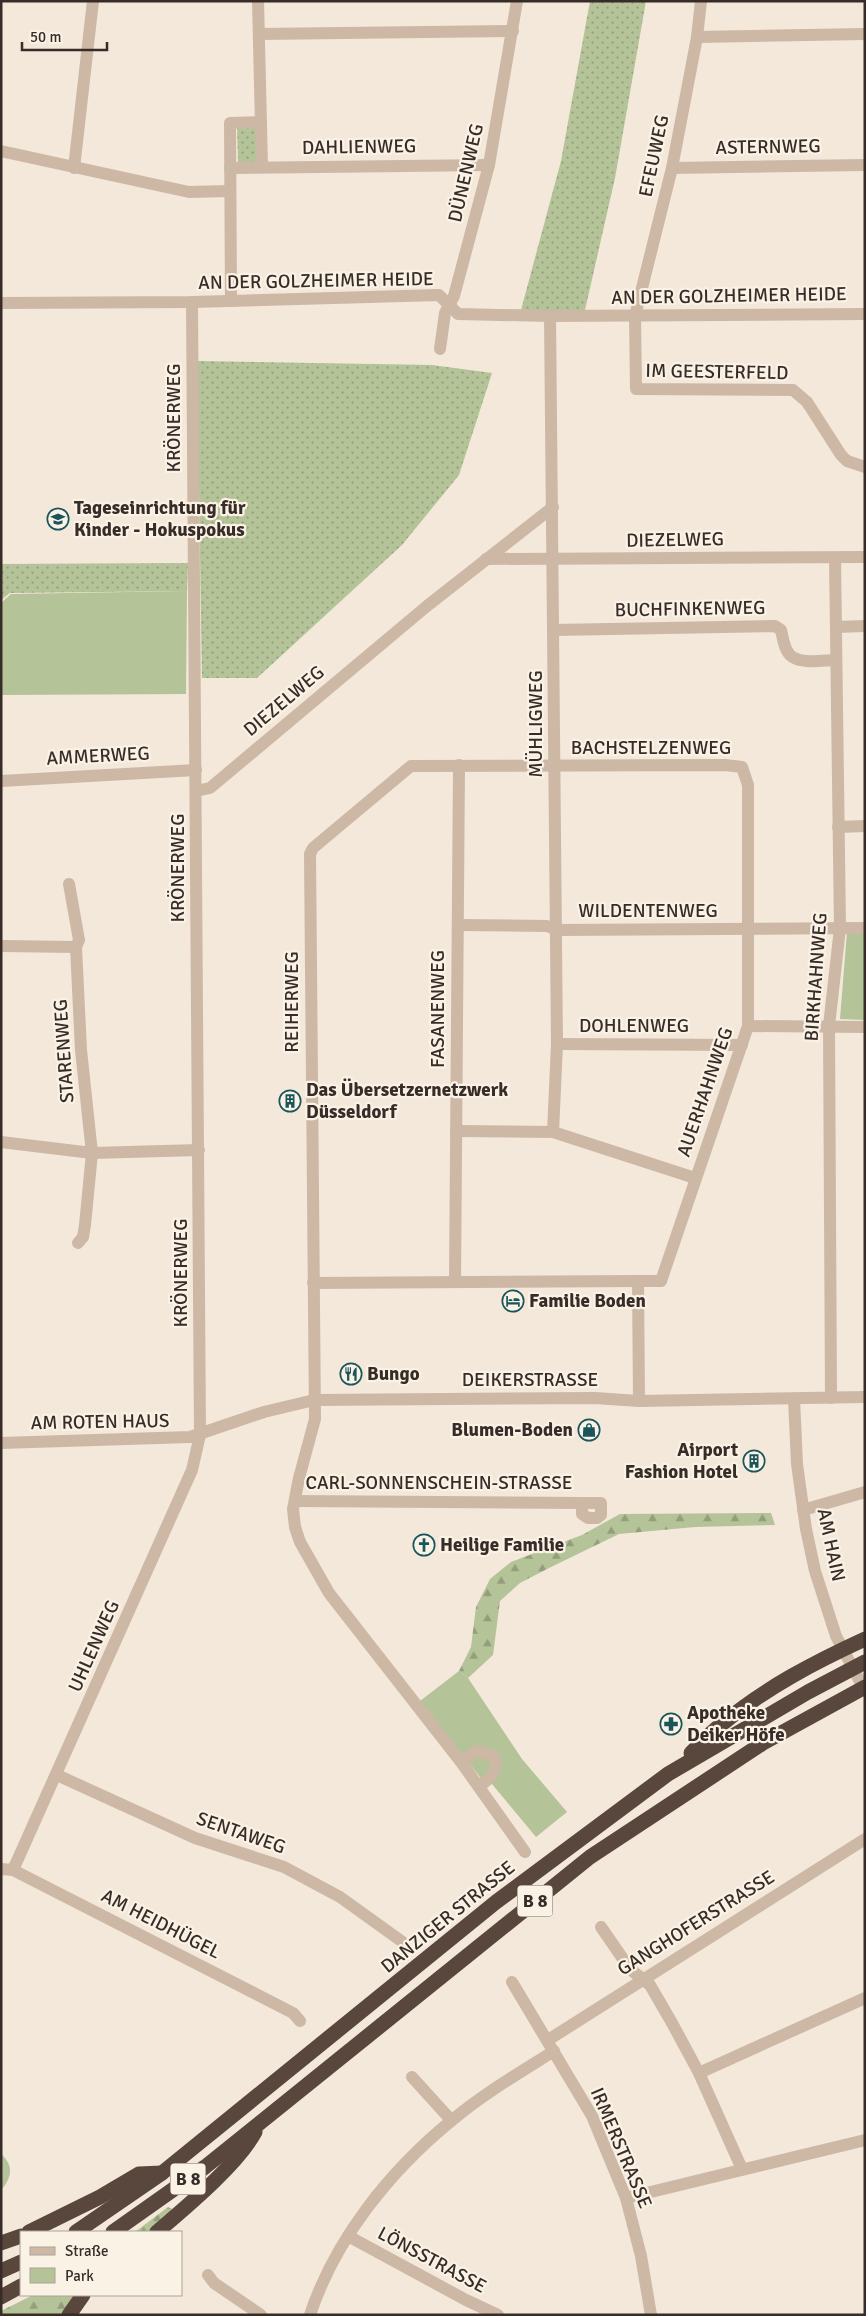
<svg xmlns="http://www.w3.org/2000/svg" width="866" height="2316" font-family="Signika,sans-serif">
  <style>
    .grass { fill: url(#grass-dots) }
    .forest { fill: url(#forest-firs) }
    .park { fill: #b4c398 }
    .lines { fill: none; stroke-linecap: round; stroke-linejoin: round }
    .minor { stroke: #ccb8a5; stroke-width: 12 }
    .highway { stroke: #59463d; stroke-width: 15 }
    .labels { text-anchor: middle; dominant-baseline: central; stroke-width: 4.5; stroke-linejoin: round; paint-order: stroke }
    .shield { fill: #fbf2e6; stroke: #726760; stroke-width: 1 }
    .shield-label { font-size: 18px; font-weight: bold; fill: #372c27 }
    .street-label { font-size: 19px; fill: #372c27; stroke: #fbf2e6 }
    .poi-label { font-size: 19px; font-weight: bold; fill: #372c27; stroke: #fbf2e6; text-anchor: start }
  </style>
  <defs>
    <pattern id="grass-dots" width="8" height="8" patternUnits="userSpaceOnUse" patternTransform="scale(1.25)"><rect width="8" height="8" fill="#b4c398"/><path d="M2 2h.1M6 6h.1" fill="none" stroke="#939f7c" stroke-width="1.8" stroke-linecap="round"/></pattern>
    <pattern id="forest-firs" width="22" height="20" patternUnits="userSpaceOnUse" patternTransform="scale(1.25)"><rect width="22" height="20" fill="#b4c398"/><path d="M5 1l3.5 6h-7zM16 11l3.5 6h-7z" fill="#939f7c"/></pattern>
  </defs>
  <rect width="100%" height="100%" fill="#f3e8d9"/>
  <g class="grass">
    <polygon points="590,1 646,1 615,178 585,310 521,310 561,161"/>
    <polygon points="256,125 256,162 238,162 237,126"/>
    <polygon points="197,361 432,365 492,373 459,475 402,545 257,678 202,678"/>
    <polygon points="188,563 187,591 10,593 1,600 1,564"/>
  </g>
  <g class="forest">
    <polygon points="771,1513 775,1525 695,1527 619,1534 551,1567 520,1583 500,1601 493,1655 468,1678 459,1671 471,1647 476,1607 490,1579 511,1562 582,1535 620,1514"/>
    <polygon points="168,2207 174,2210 150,2232 135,2232"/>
    <polygon points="33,2295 79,2295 67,2315 1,2315 1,2311"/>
  </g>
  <g class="park">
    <polygon points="187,591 186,694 1,695 1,603 11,594"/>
    <polygon points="847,932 865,932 865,1020 840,1019"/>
    <polygon points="459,1671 468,1678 522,1759 567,1812 536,1837 492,1784 487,1786 420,1701"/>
    <path d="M1 2154C14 2165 12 2178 1 2190Z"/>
  </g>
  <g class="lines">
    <g class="minor">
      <polyline points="258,1 262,167"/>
      <polyline points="701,1 697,37 672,168 635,316 636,389 793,390 807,402 841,455 847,461 865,467"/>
      <polyline points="259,34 513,31"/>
      <polyline points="697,37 865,34"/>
      <polyline points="1,151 189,192 230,191"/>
      <polyline points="74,168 93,1"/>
      <polyline points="230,168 489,165"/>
      <polyline points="672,168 865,165"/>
      <polyline points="231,301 230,123 261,122"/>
      <polyline points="1,303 192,302 439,295 458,314 550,316 865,314"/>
      <polyline points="550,316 557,1044 553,1132"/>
      <polyline points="440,349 445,313 454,296 489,165 517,1"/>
      <polyline points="486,559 865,557"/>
      <polyline points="836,627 865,626"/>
      <path d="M554 630 775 626 781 630C783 638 784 649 790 655 800 665 824 660 836 660"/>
      <polyline points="1,781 196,770"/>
      <polyline points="196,791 210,788 427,606 553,507"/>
      <polyline points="838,827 865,826"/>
      <polyline points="69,884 79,940 76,947 81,1050 92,1153 85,1225 83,1237 78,1243"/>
      <polyline points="458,925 547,926 557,930 865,928"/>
      <polyline points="1,946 76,947"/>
      <polyline points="748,1026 865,1027"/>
      <polyline points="557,1044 742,1045"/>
      <polyline points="456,1131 553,1132 695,1178"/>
      <polyline points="1,1142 92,1153 199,1150"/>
      <polyline points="455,1282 459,765"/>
      <polyline points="313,1283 638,1281"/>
      <polyline points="831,1398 829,1026 840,928 835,558"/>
      <polyline points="794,1399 797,1464 806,1529 815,1571 836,1636 865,1691"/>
      <polyline points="1,1443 190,1437 264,1412 314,1400 595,1398 639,1401 865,1397"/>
      <polyline points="295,1501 582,1503 582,1514 588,1518 597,1518 601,1515 601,1503 582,1503"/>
      <polyline points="803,1510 865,1492"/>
      <path d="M461 1762 476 1751 492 1755C501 1770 490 1778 479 1787"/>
      <polyline points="57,1775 195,1838 284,1867 340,1897 404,1943"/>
      <polyline points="525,1852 461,1762 329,1593 300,1542 295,1527 293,1509 299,1478 315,1419 310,854 313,848 411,766 725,765 742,767 748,785 748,1026 661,1281 638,1281 639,1401"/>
      <polyline points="1,1869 13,1870 293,2013 300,2021"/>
      <polyline points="13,1870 192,1470 200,1435 192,302"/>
      <polyline points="601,1927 630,1969 650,1985 672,2023 699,2073 742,2169"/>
      <polyline points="512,1982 592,2116 626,2198 641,2256 651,2315"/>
      <polyline points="548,2040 865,1839"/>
      <polyline points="699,2073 865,1998"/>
      <polyline points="412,2077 451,2120"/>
      <polyline points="626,2198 865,2140"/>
      <polyline points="348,2236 466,2300 498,2315"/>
      <polyline points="208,2275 214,2283 261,2315"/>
      <path d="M310 2315C335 2239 390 2171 451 2121 483 2094 519 2073 554 2051"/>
    </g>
    <g class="highway">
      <path d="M691 1753C701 1743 711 1732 722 1724 765 1688 815 1662 865 1639"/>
      <polyline points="29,2232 100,2197 139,2174 162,2173"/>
      <polyline points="76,2232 162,2173 496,1902 668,1774 808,1692 865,1662"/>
      <polyline points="113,2232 205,2167 261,2122 590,1857 763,1743 865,1687"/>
      <path d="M157 2232C186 2207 237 2165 255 2132"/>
      <polyline points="1,2243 21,2236"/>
      <polyline points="1,2271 21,2262"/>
      <polyline points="1,2297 21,2286"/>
      <polyline points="69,2315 83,2295"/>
    </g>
  </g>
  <defs>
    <g id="school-ring" transform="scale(1.125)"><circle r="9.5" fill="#fbf2e6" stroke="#19555b" stroke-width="1.5"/><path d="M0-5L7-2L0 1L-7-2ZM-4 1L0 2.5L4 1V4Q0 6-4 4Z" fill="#19555b"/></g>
    <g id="building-ring" transform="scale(1.125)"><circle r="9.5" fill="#fbf2e6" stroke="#19555b" stroke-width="1.5"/><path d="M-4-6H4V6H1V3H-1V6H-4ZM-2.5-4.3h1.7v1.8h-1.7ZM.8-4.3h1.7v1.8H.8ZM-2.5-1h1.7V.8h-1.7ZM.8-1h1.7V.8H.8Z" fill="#19555b"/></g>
    <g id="hotel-ring" transform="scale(1.125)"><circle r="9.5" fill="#fbf2e6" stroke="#19555b" stroke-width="1.5"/><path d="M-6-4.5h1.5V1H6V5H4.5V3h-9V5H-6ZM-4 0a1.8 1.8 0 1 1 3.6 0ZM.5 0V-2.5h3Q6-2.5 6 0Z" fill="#19555b"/></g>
    <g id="restaurant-ring" transform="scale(1.125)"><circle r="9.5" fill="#fbf2e6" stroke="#19555b" stroke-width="1.5"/><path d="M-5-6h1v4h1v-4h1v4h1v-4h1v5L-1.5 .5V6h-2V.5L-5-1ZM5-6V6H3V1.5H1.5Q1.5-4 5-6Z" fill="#19555b"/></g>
    <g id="shop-ring" transform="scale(1.125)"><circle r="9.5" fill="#fbf2e6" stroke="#19555b" stroke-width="1.5"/><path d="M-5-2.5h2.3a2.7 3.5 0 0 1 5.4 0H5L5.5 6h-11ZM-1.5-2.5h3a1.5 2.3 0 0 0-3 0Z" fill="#19555b"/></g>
    <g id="church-ring" transform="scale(1.125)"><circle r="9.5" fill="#fbf2e6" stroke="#19555b" stroke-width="1.5"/><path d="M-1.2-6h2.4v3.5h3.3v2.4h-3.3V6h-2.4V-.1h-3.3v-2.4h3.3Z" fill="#19555b"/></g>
    <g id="pharmacy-ring" transform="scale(1.125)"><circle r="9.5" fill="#fbf2e6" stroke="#19555b" stroke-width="1.5"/><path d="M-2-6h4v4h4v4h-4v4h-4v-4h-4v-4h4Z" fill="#19555b"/></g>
  </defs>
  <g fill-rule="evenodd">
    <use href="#school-ring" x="58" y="519"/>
    <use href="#building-ring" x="290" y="1101"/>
    <use href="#hotel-ring" x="513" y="1301"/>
    <use href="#restaurant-ring" x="351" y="1374"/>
    <use href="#shop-ring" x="589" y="1430"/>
    <use href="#building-ring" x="754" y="1461"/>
    <use href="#church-ring" x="424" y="1545"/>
    <use href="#pharmacy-ring" x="671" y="1724"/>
  </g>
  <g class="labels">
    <g class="shield">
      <rect x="517.5" y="1885.5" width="35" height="31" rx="4"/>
      <rect x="170.5" y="2163.5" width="35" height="31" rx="4"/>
    </g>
    <g class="shield-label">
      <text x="535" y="1901">B 8</text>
      <text x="188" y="2179">B 8</text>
    </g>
    <g class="street-label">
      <text transform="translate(359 147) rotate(-1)">DAHLIENWEG</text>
      <text transform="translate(768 147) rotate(-1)">ASTERNWEG</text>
      <text transform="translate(654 156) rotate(-78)">EFEUWEG</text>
      <text transform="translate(466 173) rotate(-77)">DÜNENWEG</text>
      <text transform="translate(316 281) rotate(-1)">AN DER GOLZHEIMER HEIDE</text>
      <text transform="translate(729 296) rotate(-1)">AN DER GOLZHEIMER HEIDE</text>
      <text transform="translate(717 372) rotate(1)">IM GEESTERFELD</text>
      <text transform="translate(174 418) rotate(-90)">KRÖNERWEG</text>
      <text transform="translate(675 540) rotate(-1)">DIEZELWEG</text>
      <text transform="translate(690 609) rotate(-1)">BUCHFINKENWEG</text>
      <text transform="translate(284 701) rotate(-40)">DIEZELWEG</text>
      <text transform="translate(536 724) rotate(-90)">MÜHLIGWEG</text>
      <text x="651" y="748">BACHSTELZENWEG</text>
      <text transform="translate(98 756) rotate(-3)">AMMERWEG</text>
      <text transform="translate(178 868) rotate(-90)">KRÖNERWEG</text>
      <text x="648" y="911">WILDENTENWEG</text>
      <text transform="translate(816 977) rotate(-86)">BIRKHAHNWEG</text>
      <text transform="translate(292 1002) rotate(-90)">REIHERWEG</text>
      <text transform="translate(438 1009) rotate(-90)">FASANENWEG</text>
      <text x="634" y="1026">DOHLENWEG</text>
      <text transform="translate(64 1051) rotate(-94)">STARENWEG</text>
      <text transform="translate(705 1092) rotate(-71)">AUERHAHNWEG</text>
      <text transform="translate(181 1273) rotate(-90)">KRÖNERWEG</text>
      <text x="530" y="1380">DEIKERSTRASSE</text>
      <text transform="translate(100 1422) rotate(-1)">AM ROTEN HAUS</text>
      <text x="439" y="1483">CARL-SONNENSCHEIN-STRASSE</text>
      <text transform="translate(831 1545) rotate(78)">AM HAIN</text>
      <text transform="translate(94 1646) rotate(-66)">UHLENWEG</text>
      <text transform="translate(241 1833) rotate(19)">SENTAWEG</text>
      <text transform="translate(448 1917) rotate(-39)">DANZIGER STRASSE</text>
      <text transform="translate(696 1923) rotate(-32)">GANGHOFERSTRASSE</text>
      <text transform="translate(161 1924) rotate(27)">AM HEIDHÜGEL</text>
      <text transform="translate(621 2148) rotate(67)">IRMERSTRASSE</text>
      <text transform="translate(432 2260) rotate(28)">LÖNSSTRASSE</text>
    </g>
    <g class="poi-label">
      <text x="74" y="508">Tageseinrichtung für<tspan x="74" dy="22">Kinder - Hokuspokus</tspan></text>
      <text x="306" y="1090">Das Übersetzernetzwerk<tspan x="306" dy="22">Düsseldorf</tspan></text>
      <text x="529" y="1301">Familie Boden</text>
      <text x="367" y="1374">Bungo</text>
      <text x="573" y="1430" text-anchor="end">Blumen-Boden</text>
      <text x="738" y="1450" text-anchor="end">Airport<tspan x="738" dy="22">Fashion Hotel</tspan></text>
      <text x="440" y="1545">Heilige Familie</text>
      <text x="687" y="1713">Apotheke<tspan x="687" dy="22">Deiker Höfe</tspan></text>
    </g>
  </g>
  <rect width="866" height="2316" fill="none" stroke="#372c27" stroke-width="5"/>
  <rect x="20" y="2231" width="162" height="65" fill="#fbf2e6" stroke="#ada39a"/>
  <rect x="30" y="2247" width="25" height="8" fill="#ccb8a5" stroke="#ada39a"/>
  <text x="65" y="2256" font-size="15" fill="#372c27">Straße</text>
  <rect x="30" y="2268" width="25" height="15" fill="#b4c398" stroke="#ada39a"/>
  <text x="65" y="2281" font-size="15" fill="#372c27">Park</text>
  <path d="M22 42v8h85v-8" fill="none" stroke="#372c27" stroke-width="2.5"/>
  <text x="30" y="42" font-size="15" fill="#372c27" stroke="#fbf2e6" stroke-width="4" paint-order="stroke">50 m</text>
</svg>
